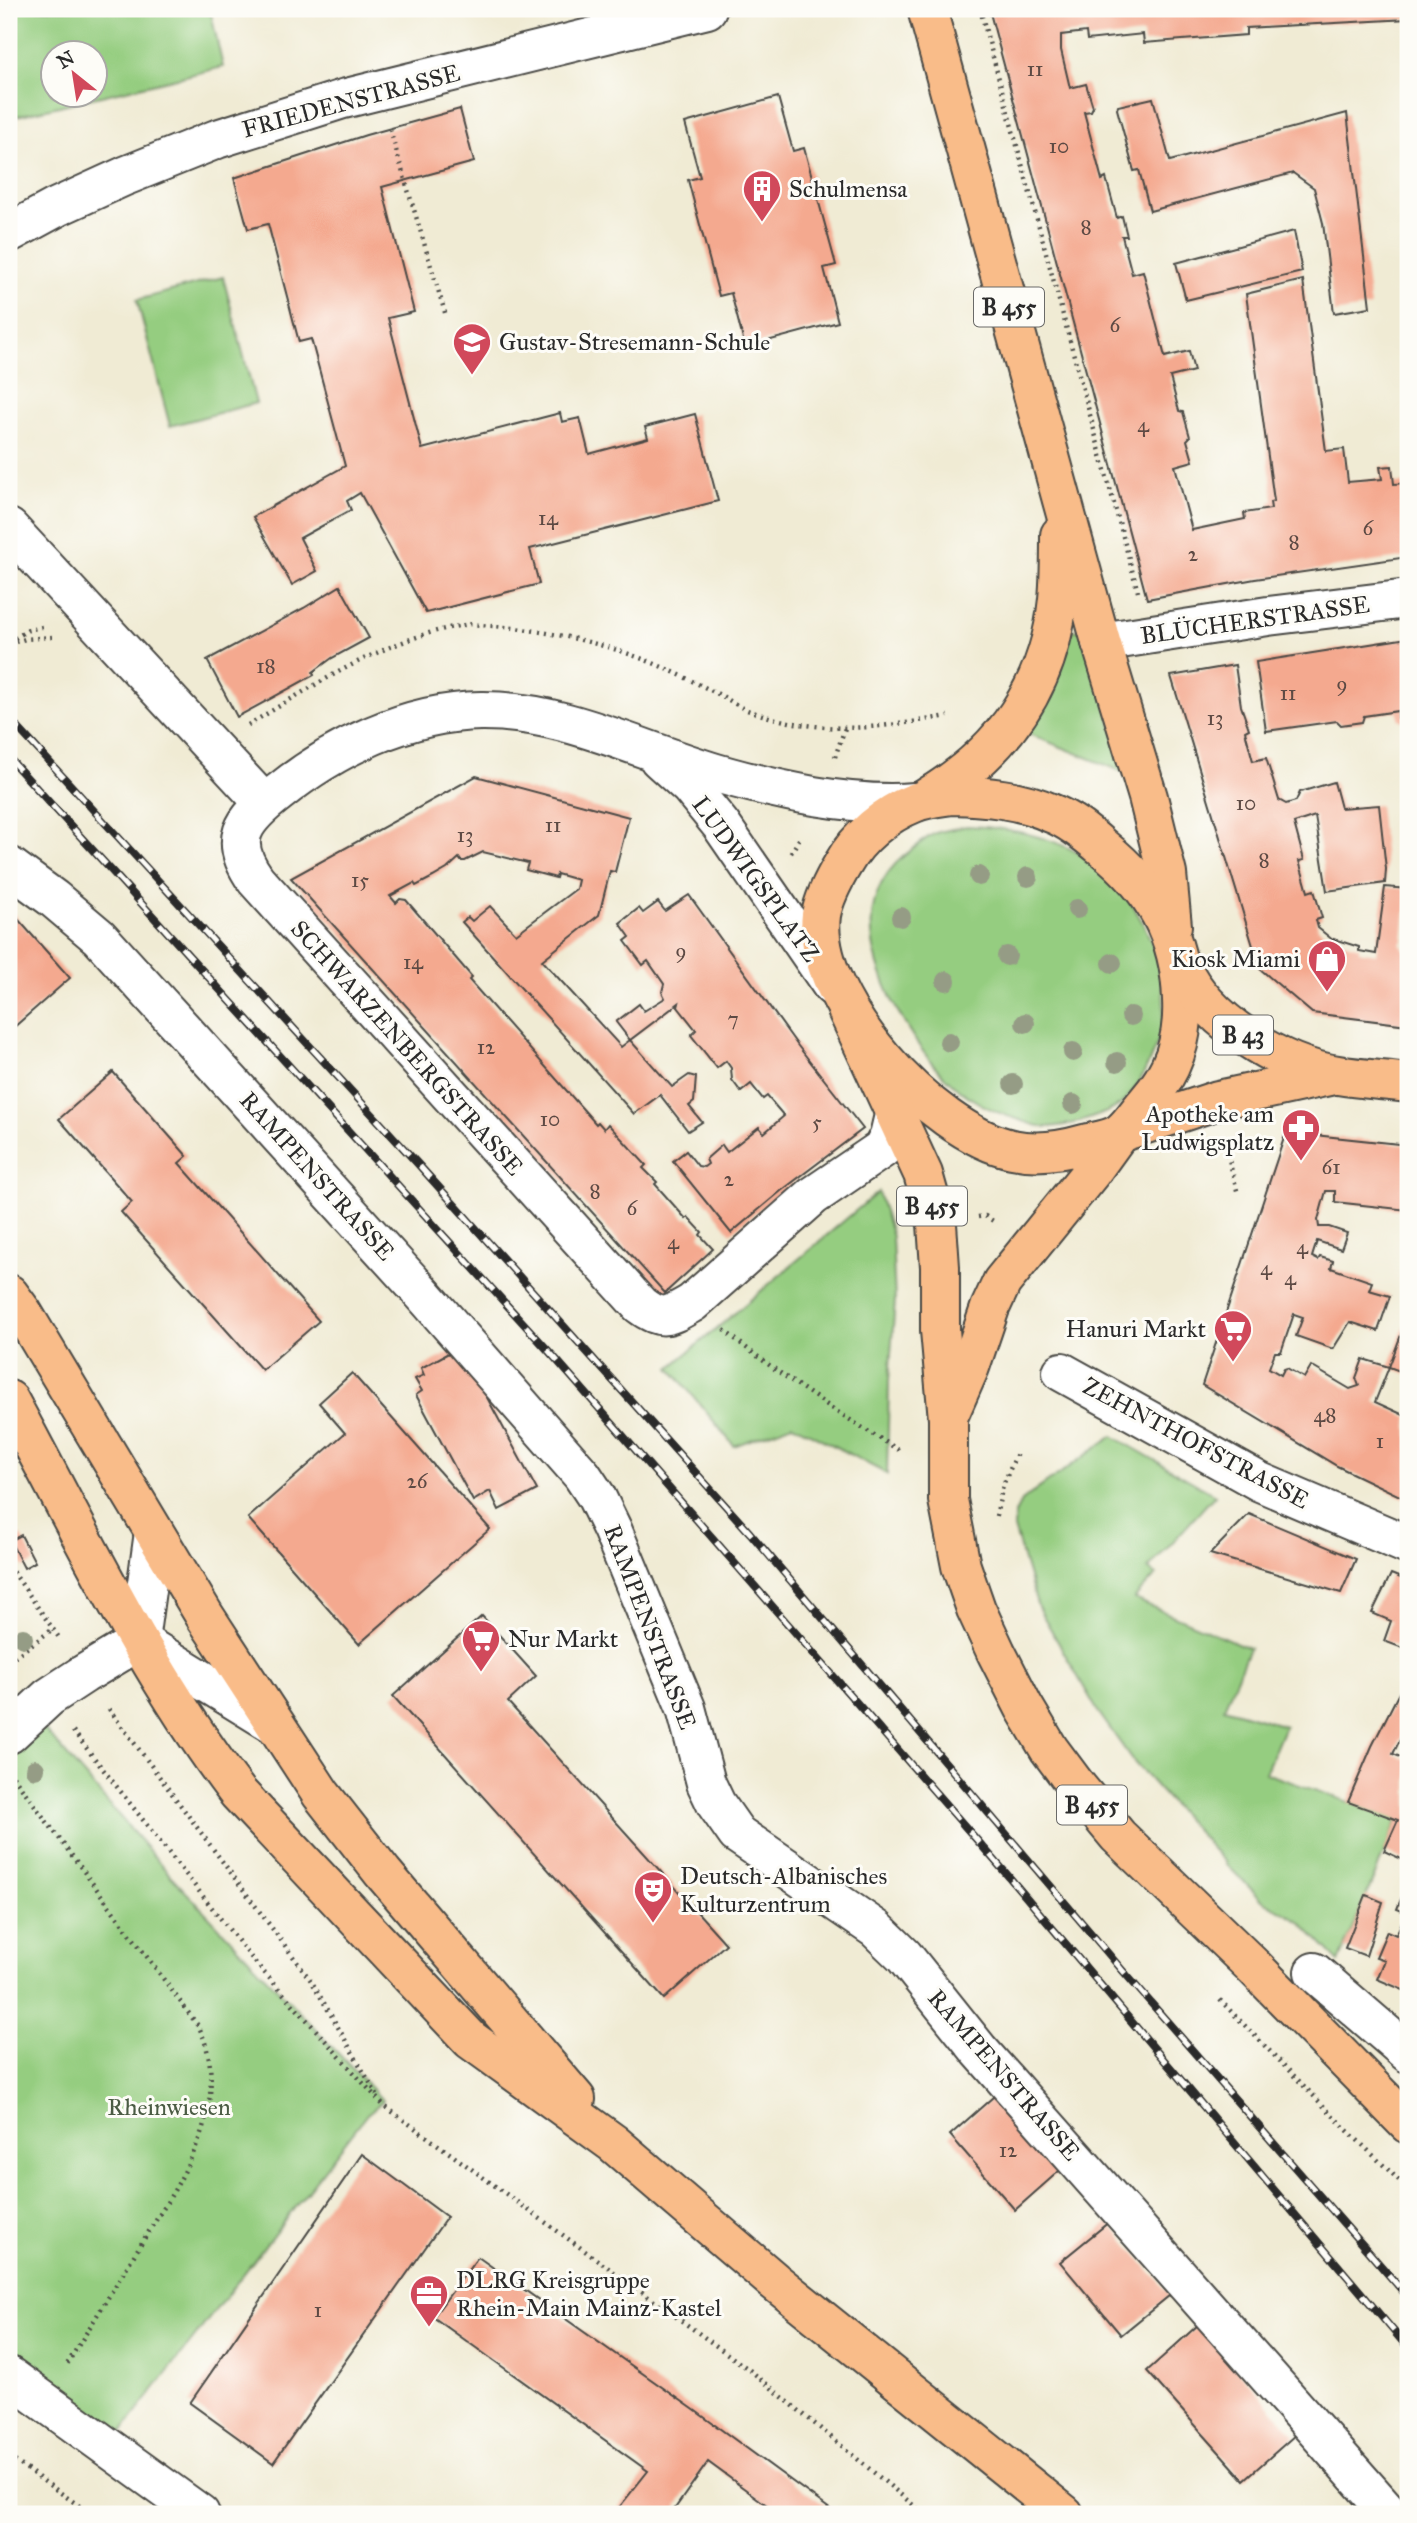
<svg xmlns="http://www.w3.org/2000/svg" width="1417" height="2523" font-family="'IM FELL Great Primer',serif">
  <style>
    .green { fill: #95cd80; stroke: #607c56; stroke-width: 2; fill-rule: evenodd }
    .building { fill: #f4a98f }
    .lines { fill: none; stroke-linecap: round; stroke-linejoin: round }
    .minor-casing { stroke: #494844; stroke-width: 42 }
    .major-casing { stroke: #494844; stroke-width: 42 }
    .path { stroke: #494844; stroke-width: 4.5; stroke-dasharray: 2 5; stroke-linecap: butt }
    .minor { stroke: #fff; stroke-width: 38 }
    .major { stroke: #f9bc89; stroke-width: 38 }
    .rail-casing { stroke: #2b2b2b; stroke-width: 8 }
    .rail { stroke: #fdfcf7; stroke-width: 5; stroke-dasharray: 16; stroke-linecap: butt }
    .tree { fill: #959c85 }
    .labels { text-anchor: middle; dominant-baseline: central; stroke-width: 6; stroke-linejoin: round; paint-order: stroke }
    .number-label { font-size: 21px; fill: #5d4a44 }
    .shield { fill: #fdfcf7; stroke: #6a6a68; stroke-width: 2 }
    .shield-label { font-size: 23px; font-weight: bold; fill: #2b2b2b }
    .street-label { font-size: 24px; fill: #2b2b2b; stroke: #fdfcf7 }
    .poi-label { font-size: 24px; fill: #2b2b2b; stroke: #fdfcf7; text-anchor: start }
    .park-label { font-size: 24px; fill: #4b5c44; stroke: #fdfcf7 }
  </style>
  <rect width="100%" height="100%" fill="#fdfcf7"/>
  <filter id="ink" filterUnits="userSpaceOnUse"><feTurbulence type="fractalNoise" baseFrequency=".0143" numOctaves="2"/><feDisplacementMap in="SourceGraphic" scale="14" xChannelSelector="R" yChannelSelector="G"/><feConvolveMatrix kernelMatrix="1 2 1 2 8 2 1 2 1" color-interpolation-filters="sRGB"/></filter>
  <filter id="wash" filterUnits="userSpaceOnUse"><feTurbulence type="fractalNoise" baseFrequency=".00686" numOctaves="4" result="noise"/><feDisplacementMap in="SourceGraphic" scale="28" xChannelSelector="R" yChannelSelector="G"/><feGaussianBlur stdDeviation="1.57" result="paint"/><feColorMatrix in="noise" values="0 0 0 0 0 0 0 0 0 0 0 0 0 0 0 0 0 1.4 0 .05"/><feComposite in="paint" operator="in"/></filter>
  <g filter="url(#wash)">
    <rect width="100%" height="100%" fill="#f0ebd4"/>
    <g class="green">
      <path d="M9 9H210L223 67 9 118ZM94 52V94H52V52Z"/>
      <polygon points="223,277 256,403 170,426 137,300"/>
      <polygon points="1084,630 1126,773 1026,733 1061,631"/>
      <path d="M967 826C1006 827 1044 835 1079 853 1087 857 1093 864 1100 869 1145 908 1171 970 1162 1030 1161 1038 1155 1047 1152 1055 1144 1074 1133 1099 1113 1109 1092 1119 1071 1126 1047 1127 1037 1127 1026 1122 1017 1119 957 1102 924 1060 896 1008 867 951 854 890 914 848 921 843 928 836 936 833 945 830 957 828 967 826Z"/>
      <polygon points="878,1192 892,1237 895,1301 889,1380 887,1474 793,1424 734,1446 670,1368"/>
      <polygon points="1113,1436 1215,1495 1148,1569 1156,1575 1134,1599 1249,1648 1224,1708 1285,1726 1265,1773 1398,1819 1339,1962 1300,1922 1262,1900 1227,1865 1133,1761 1097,1710 1038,1607 1014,1528 1015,1514 1021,1501"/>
      <polygon points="9,1688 170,1875 383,2101 367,2114 126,2426 111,2450 9,2374"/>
    </g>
    <g id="blocks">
      <g class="building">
        <polygon points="989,9 1408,9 1408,19 1246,28 1246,35 1144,43 1143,34 1087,40 1086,32 1061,35 1061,50 1070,88 1086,84 1093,107 1091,111 1084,112 1102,180 1106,178 1117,218 1122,216 1127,236 1122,236 1132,274 1143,271 1165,357 1189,351 1194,371 1170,377 1179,411 1183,412 1190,437 1187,440 1193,461 1175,466 1192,530 1245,519 1244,513 1271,509 1270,502 1274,501 1246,294 1303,280 1326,451 1344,449 1348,482 1382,479 1380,467 1392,466 1394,484 1408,483 1408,557 1255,579 1147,599"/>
        <polygon points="778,97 793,151 804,148 836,265 824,268 838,322 745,347 731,293 719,296 688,180 700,177 685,123"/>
        <polygon points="1153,98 1170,161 1347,113 1370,307 1334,313 1323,223 1314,188 1293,173 1150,211 1139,170 1134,171 1117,109 1118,106"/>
        <polygon points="460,109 474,162 382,187 414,312 388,318 422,449 560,413 562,422 580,418 589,454 648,438 645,427 695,414 718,501 530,549 539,584 426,613 360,493 347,501 351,510 300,538 317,571 292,585 253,517 345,466 311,339 299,342 268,224 248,229 234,178 366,135"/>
        <polygon points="1294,231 1302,272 1186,300 1176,263"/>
        <polygon points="340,586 369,638 332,658 313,672 314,675 237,717 207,660 304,608"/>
        <polygon points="1408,638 1408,720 1402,721 1398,718 1398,711 1364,716 1362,722 1341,725 1337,721 1266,731 1256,662"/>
        <polygon points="1235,665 1241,706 1249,729 1245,731 1253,761 1266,758 1279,800 1286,804 1296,801 1300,792 1334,782 1341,808 1379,805 1386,869 1385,883 1327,891 1315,816 1294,823 1304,860 1299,861 1304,878 1308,892 1314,890 1322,918 1316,920 1318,928 1334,941 1334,939 1359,947 1359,951 1376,954 1385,887 1408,889 1403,941 1400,944 1408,954 1408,1025 1312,1013 1260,969 1171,676"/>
        <polygon points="476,776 629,817 615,872 610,871 599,915 542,960 621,1047 630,1040 672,1087 689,1075 696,1077 694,1102 689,1106 702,1122 688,1131 660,1095 634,1114 462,922 468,917 472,921 490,906 516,934 576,889 578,880 557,874 556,878 526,870 528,863 483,852 465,861 461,861 459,858 447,869 433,877 416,886 414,883 390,896 396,903 400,899 406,900 472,977 469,980 596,1124 598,1122 604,1129 608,1124 646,1165 643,1168 657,1182 655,1184 686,1219 688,1217 702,1232 700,1235 713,1249 665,1293 291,878"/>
        <polygon points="689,895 798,1046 863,1129 781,1191 731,1233 673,1161 686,1151 698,1166 704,1167 708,1164 706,1159 722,1145 727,1152 759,1127 764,1133 784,1116 767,1096 763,1099 751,1084 741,1092 732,1080 731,1068 726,1061 717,1068 691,1035 696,1030 678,1007 679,1003 630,1040 616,1022 639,1004 644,1011 665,998 662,992 664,984 648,961 643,965 625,941 630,937 620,923 639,908 643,913 658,902 665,911"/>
        <polygon points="9,909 70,978 13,1028 9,1023"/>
        <polygon points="113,1072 187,1156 179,1163 319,1321 262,1370 121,1212 132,1202 59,1119"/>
        <polygon points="1286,1132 1408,1145 1408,1210 1335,1202 1335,1191 1326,1191 1318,1220 1319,1227 1329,1227 1347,1233 1341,1249 1317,1241 1312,1257 1318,1260 1320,1257 1333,1261 1331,1268 1372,1282 1369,1290 1390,1296 1378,1331 1350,1322 1333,1349 1296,1336 1303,1317 1294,1314 1281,1352 1275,1352 1269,1368 1281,1375 1284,1369 1287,1368 1304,1378 1311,1366 1350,1389 1359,1386 1356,1378 1363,1359 1389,1367 1375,1402 1408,1417 1408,1500 1337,1466 1202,1385"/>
        <polygon points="1408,1316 1408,1374 1389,1367"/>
        <polygon points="454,1350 464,1355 537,1490 499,1510 490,1491 473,1501 416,1395 422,1391 415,1379 424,1375 421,1368"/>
        <polygon points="352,1373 490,1529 359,1644 248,1518 345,1433 319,1403"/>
        <polygon points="1249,1514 1356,1559 1341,1593 1210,1554"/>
        <polygon points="21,1535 35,1562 24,1568 10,1541"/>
        <polygon points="1391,1574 1408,1581 1408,1650 1384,1641 1391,1621 1372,1613"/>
        <polygon points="482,1616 536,1676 508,1702 726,1944 664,1999 393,1696"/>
        <polygon points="1408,1675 1408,1723 1393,1754 1408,1760 1408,1862 1384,1851 1398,1820 1348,1802 1372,1746"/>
        <polygon points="1408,1882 1408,1992 1377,1979 1385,1960 1376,1957 1387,1931 1396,1935 1401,1924 1405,1912 1397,1909"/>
        <polygon points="1366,1895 1383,1902 1366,1956 1345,1948"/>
        <polygon points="1001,2090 1067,2164 1015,2210 950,2135"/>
        <polygon points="362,2154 447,2217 273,2463 190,2403"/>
        <polygon points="1109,2222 1170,2295 1121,2335 1060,2262"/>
        <polygon points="478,2257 693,2409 834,2512 832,2514 779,2514 708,2462 671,2514 614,2514 648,2471 433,2317"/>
        <polygon points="1198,2325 1295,2435 1244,2480 1147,2371"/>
      </g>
    </g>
  </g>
  <g filter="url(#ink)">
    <use href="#blocks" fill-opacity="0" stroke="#494844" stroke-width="2"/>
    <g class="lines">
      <g class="minor-casing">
        <g id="minor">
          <polyline points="9,233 57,207 125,176 217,139 343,99 707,9"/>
          <polyline points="9,528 264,803"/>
          <polyline points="1101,642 1268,616 1408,599"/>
          <polyline points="659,759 690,787 721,825 832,986"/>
          <polyline points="9,866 54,899 99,937 423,1294 582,1475 596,1496 612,1529 686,1708 706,1783 716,1804 737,1834 876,1929 904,1956 979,2050 1390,2514"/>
          <path d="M895 1111 889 1136 882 1149 813 1196 692 1303C669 1316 662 1322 640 1305L256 880C227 840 242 821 278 793 334 748 407 712 481 711 563 710 639 750 716 773 779 791 850 807 915 802"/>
          <polyline points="1062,1372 1260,1482 1408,1545"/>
          <polyline points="139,1641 274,1724"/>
          <polyline points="139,1641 154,1532"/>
          <polyline points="9,1734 49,1697 84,1674 139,1641"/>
          <polyline points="1314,1972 1408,2053"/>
          <polyline points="9,2376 200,2514"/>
        </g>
      </g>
      <g class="major-casing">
        <g id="major">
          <polyline points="927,9 1101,642 1148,797 1167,874 1172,926"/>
          <path d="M952 795C986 796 1020 799 1051 813 1070 820 1087 834 1102 847 1153 888 1180 934 1182 1000 1184 1040 1173 1072 1146 1103 1138 1112 1130 1125 1121 1132 1112 1140 1095 1141 1084 1144 1060 1151 1036 1154 1012 1149 933 1133 810 1000 821 915 824 898 834 879 843 864 858 837 886 814 914 803 926 798 940 797 952 795Z"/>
          <path d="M928 797C1003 751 1049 688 1058 599 1060 578 1060 556 1060 535"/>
          <path d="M1180 964C1205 1020 1279 1066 1338 1075 1361 1079 1385 1080 1408 1083"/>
          <polyline points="847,1010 923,1174 937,1224 940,1267 940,1330 948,1419 948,1500 961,1566 976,1609 996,1652 1024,1707 1049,1749 1078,1788 1118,1836 1254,1967 1408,2124"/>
          <polyline points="1122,1132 1218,1100 1334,1075"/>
          <polyline points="9,1294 23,1313 206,1618 321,1794 383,1873 576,2099"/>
          <path d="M9 1400C81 1533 146 1672 238 1793L471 2040 613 2143 774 2281 1064 2514"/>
          <polyline points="948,1417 970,1367 990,1308 1002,1282 1092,1171 1118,1135"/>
        </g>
      </g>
      <g class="path">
        <polyline points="980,9 1138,592"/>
        <polyline points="390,130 446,316"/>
        <polyline points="9,642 28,630 42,627"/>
        <polyline points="9,644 25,639 52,637"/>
        <path d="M248 725C315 685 386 638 464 625 474 623 485 626 495 626 550 631 609 644 660 666 681 675 702 686 722 696 731 701 740 708 750 711 822 736 875 729 948 716"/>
        <polyline points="835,757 845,728"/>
        <polyline points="791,853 801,836"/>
        <polyline points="1224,1141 1238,1194"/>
        <polyline points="978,1217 985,1216 995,1222"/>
        <path d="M724 1330C780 1376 841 1415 902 1452"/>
        <polyline points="996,1516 1003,1485 1018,1451"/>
        <polyline points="9,1566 60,1639"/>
        <polyline points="9,1661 53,1629"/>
        <polyline points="109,1709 312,1982 377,2095"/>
        <polyline points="73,1731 254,1961 383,2105 751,2371 924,2514"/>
        <path d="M13 1776 199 2027C236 2107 177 2186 136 2252 113 2290 89 2328 66 2366"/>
        <polyline points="1220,2000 1344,2127 1408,2189"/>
        <polyline points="9,2457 91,2514"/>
      </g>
      <use href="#minor" class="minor"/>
      <use href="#major" class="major"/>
      <g class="rail-casing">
        <g id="rail">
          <polyline points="9,718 417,1163 750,1533 1123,1971 1408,2297"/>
          <polyline points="9,758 555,1358 1004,1871 1408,2348"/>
        </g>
      </g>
      <use href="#rail" class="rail"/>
    </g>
    <g class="tree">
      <circle cx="979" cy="876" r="10"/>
      <circle cx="1028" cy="877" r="10"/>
      <circle cx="1077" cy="909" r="10"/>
      <circle cx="901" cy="917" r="10"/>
      <circle cx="1007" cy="956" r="10"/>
      <circle cx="1112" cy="963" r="10"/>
      <circle cx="946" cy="981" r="10"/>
      <circle cx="1131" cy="1016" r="10"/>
      <circle cx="1025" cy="1023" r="10"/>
      <circle cx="949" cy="1042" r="10"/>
      <circle cx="1073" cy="1052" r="10"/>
      <circle cx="1117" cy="1062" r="10"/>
      <circle cx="1013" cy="1084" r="10"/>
      <circle cx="1073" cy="1104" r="10"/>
      <circle cx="23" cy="1638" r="10"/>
      <circle cx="35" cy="1769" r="10"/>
    </g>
  </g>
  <defs>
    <g id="building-pin" transform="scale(2.0125)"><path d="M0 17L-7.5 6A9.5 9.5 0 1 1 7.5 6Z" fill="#d1495b" stroke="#fdfcf7"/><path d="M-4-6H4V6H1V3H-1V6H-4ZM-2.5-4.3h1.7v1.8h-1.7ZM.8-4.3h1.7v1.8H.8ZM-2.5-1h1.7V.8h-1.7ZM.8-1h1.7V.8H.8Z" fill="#fff"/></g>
    <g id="school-pin" transform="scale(2.0125)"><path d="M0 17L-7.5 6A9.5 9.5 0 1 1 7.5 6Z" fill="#d1495b" stroke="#fdfcf7"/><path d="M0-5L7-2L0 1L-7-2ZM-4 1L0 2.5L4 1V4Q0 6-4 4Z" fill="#fff"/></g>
    <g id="shop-pin" transform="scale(2.0125)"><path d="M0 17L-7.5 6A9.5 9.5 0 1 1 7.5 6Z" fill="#d1495b" stroke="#fdfcf7"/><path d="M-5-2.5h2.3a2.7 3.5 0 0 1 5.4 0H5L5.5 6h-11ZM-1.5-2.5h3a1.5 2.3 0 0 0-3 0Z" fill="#fff"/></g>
    <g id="pharmacy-pin" transform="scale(2.0125)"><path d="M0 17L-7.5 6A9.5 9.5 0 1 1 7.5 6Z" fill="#d1495b" stroke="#fdfcf7"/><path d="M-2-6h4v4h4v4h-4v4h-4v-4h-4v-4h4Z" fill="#fff"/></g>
    <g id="supermarket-pin" transform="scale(2.0125)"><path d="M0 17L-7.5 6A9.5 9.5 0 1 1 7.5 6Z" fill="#d1495b" stroke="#fdfcf7"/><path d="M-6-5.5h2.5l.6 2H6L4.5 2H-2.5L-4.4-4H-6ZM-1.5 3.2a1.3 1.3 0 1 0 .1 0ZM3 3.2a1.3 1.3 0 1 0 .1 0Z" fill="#fff"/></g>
    <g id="theatre-pin" transform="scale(2.0125)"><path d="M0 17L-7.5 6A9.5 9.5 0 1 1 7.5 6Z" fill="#d1495b" stroke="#fdfcf7"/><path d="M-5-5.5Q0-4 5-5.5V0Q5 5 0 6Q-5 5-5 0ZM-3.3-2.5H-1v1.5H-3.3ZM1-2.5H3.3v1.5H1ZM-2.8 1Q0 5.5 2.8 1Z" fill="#fff"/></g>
    <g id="office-pin" transform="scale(2.0125)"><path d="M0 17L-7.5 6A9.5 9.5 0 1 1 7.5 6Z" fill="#d1495b" stroke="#fdfcf7"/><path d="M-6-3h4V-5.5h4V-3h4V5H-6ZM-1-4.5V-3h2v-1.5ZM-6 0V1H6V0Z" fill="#fff"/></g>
  </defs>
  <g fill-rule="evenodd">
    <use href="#building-pin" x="762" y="189"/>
    <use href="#school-pin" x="472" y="342"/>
    <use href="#shop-pin" x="1327" y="959"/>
    <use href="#pharmacy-pin" x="1301" y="1128"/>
    <use href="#supermarket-pin" x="1233" y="1329"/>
    <use href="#supermarket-pin" x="481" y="1639"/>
    <use href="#theatre-pin" x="653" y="1890"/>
    <use href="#office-pin" x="429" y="2294"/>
  </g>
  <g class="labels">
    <g class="number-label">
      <text x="1035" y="69">11</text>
      <text x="1059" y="146">10</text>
      <text x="1086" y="227">8</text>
      <text x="1115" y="325">6</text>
      <text x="1143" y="425">4</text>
      <text x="548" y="518">14</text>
      <text x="1368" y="528">6</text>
      <text x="1294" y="542">8</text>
      <text x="1193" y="554">2</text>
      <text x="266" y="666">18</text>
      <text x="1342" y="684">9</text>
      <text x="1288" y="693">11</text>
      <text x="1215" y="718">13</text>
      <text x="1246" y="803">10</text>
      <text x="553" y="825">11</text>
      <text x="465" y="835">13</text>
      <text x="1264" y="860">8</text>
      <text x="360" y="880">15</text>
      <text x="681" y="951">9</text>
      <text x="413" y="962">14</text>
      <text x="733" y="1019">7</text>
      <text x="486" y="1047">12</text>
      <text x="550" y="1119">10</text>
      <text x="817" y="1122">5</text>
      <text x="1331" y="1167">61</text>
      <text x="729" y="1179">2</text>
      <text x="595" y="1191">8</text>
      <text x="632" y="1208">6</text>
      <text x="673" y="1242">4</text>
      <text x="1302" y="1247">4</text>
      <text x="1266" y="1268">4</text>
      <text x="1290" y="1278">4</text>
      <text x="1325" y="1415">48</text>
      <text x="1380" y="1441">1</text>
      <text x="417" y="1481">26</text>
      <text x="1008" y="2150">12</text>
      <text x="318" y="2310">1</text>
    </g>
    <g class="shield">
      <rect x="974" y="287.5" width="70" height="39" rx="5"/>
      <rect x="1213" y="1015.5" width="60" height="39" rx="5"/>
      <rect x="897" y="1186.5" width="70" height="39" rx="5"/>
      <rect x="1057" y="1785.5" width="70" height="39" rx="5"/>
    </g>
    <g class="shield-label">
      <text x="1009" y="307">B 455</text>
      <text x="1243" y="1035">B 43</text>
      <text x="932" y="1206">B 455</text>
      <text x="1092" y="1805">B 455</text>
    </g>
    <g class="street-label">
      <text transform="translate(351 101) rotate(-15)">FRIEDENSTRASSE</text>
      <text transform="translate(1255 620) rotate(-8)">BLÜCHERSTRASSE</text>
      <text transform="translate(756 879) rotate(54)">LUDWIGSPLATZ</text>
      <text transform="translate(407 1048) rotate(48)">SCHWARZENBERGSTRASSE</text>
      <text transform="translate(317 1176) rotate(48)">RAMPENSTRASSE</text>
      <text transform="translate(1196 1443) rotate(28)">ZEHNTHOFSTRASSE</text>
      <text transform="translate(650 1627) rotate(69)">RAMPENSTRASSE</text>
      <text transform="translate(1004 2075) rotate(49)">RAMPENSTRASSE</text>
    </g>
    <g class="poi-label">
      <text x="789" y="189">Schulmensa</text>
      <text x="499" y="342">Gustav-Stresemann-Schule</text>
      <text x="1300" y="959" text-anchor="end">Kiosk Miami</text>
      <text x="1274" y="1114" text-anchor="end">Apotheke am<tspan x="1274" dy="28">Ludwigsplatz</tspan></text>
      <text x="1206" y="1329" text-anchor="end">Hanuri Markt</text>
      <text x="508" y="1639">Nur Markt</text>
      <text x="680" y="1876">Deutsch-Albanisches<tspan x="680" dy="28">Kulturzentrum</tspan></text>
      <text x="456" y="2280">DLRG Kreisgruppe<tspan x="456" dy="28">Rhein-Main Mainz-Kastel</tspan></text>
    </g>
    <g class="park-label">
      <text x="169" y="2107">Rheinwiesen</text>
    </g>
  </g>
  <rect width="1417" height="2523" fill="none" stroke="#fdfcf7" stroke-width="35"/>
  <g transform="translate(74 74) rotate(330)"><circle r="33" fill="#fdfcf7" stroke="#a9a8a5" stroke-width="2"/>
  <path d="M0-5L12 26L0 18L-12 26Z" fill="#d1495b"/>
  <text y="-10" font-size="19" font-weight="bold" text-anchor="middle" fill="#2b2b2b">N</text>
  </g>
</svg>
